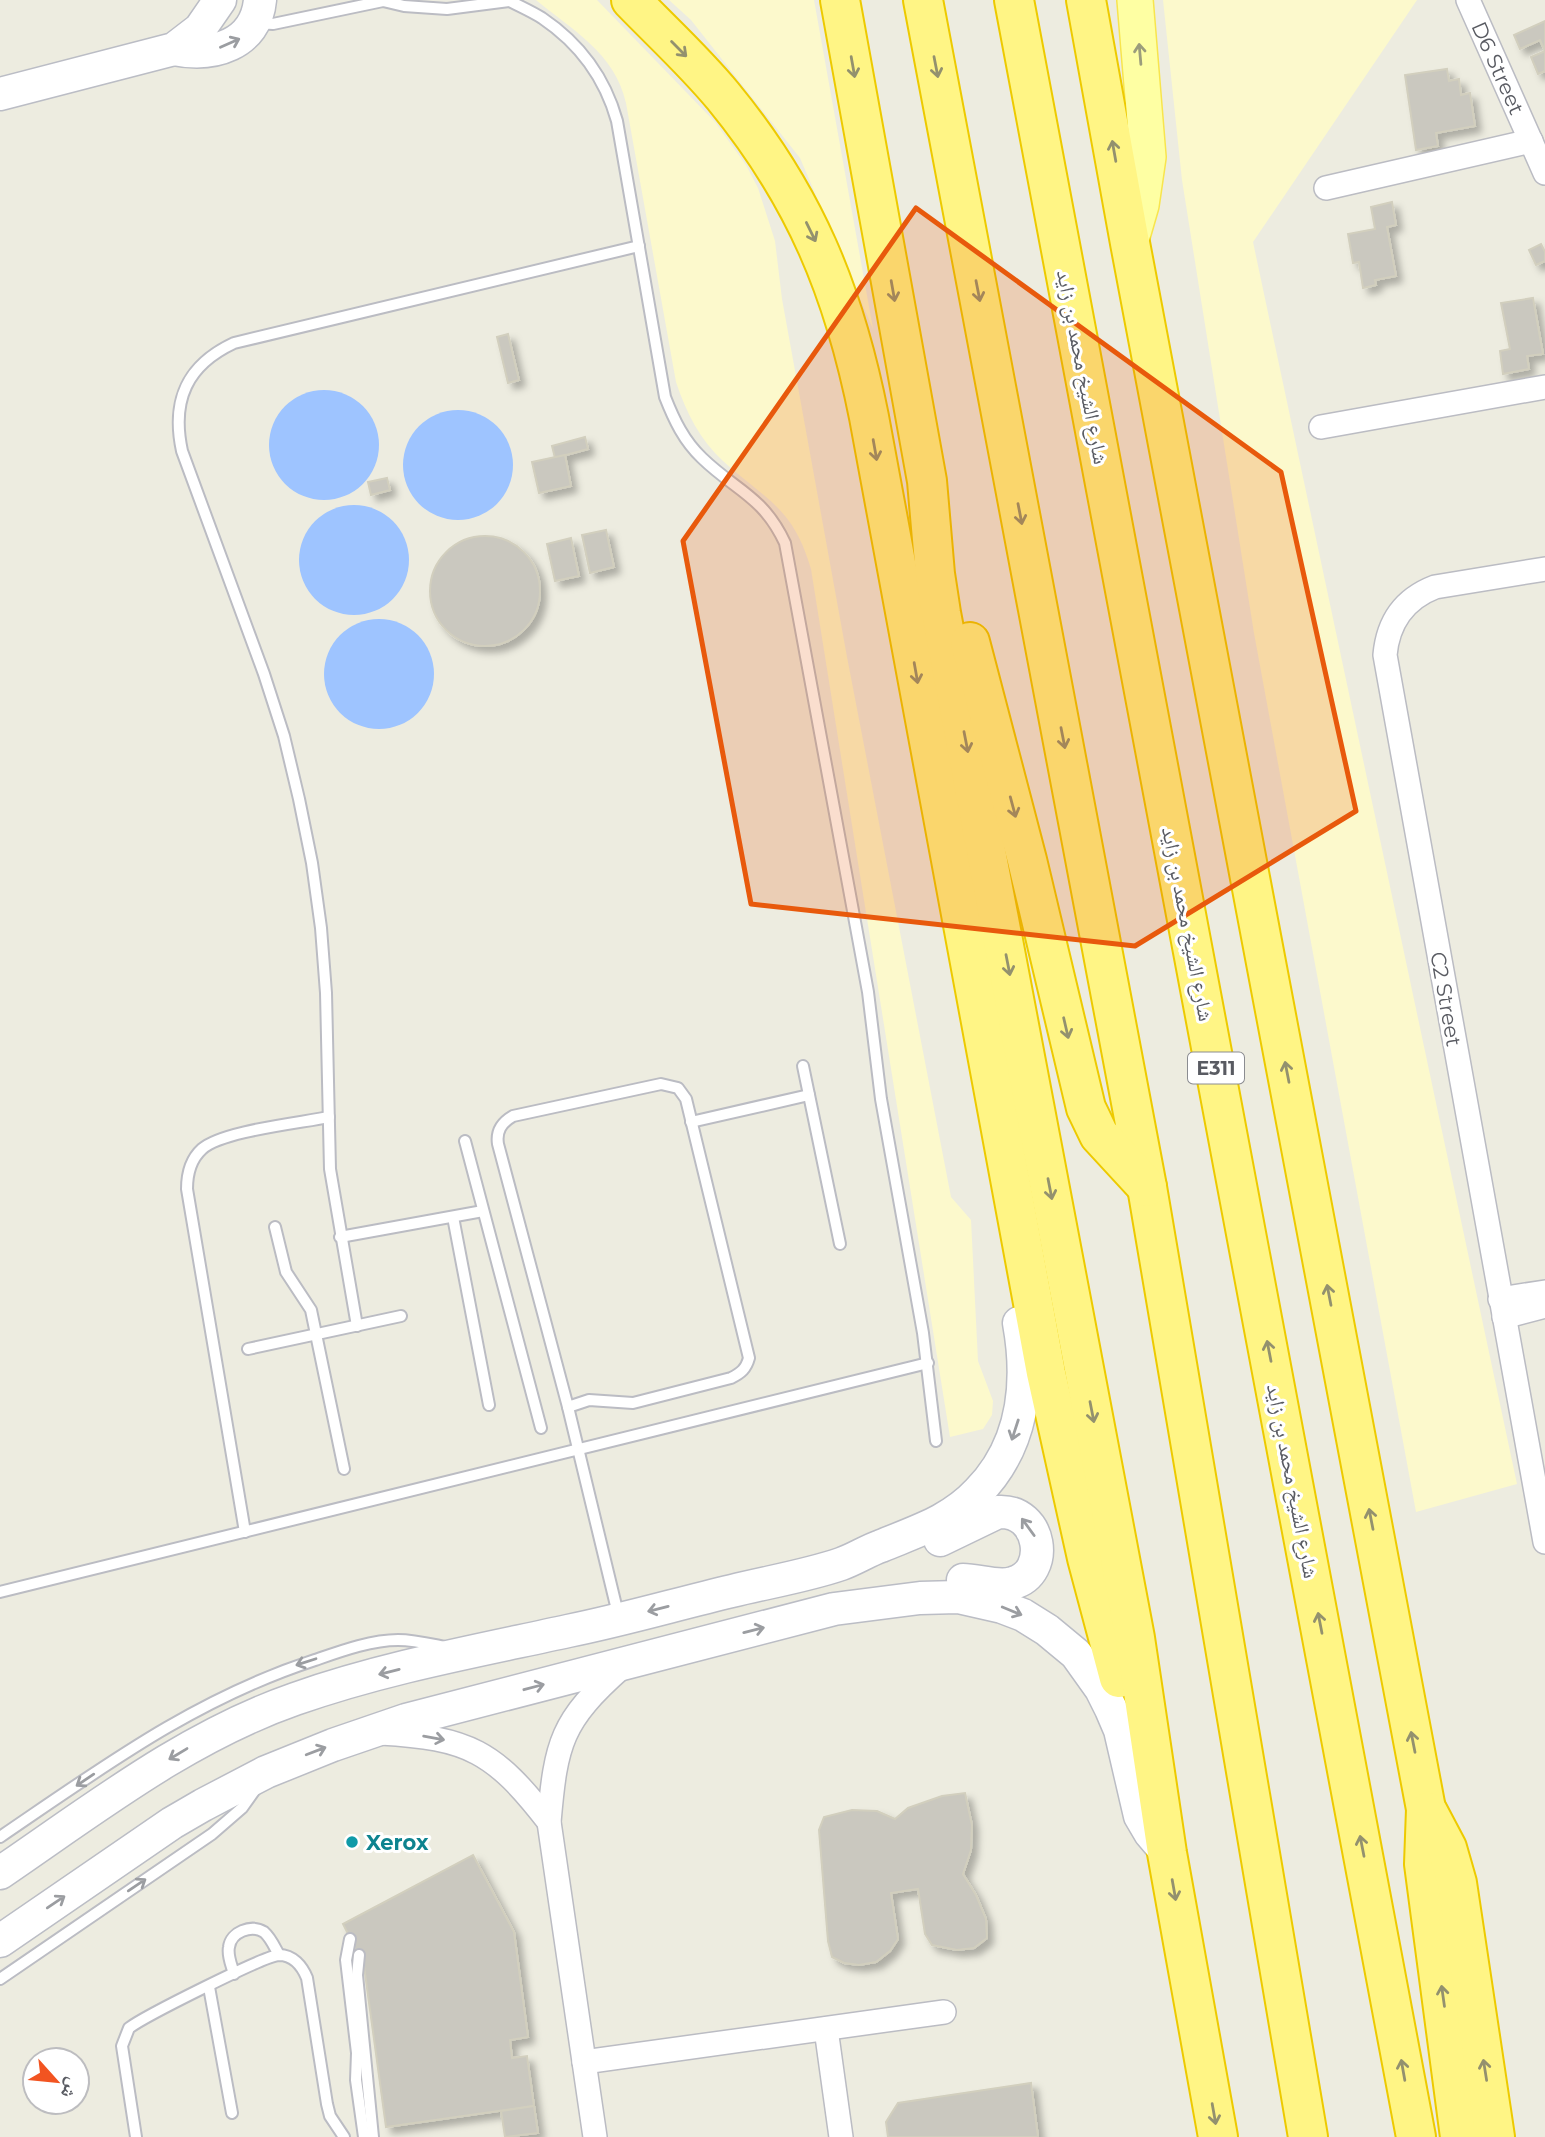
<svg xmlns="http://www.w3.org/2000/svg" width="1545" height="2137" font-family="Montserrat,'Noto Naskh Arabic',sans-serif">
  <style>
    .sand { fill: #fcf9cc }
    .water { fill: #9ec4ff }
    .building { fill: #cac8bf; stroke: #d2cfbe; stroke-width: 2; filter: url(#shadow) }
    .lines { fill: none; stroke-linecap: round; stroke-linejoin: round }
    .lane-casing { stroke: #bbbcc3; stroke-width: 14 }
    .street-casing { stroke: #bbbcc3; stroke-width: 26 }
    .secondary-casing { stroke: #bbbdc5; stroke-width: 35 }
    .primary-casing { stroke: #f8e54d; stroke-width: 38 }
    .highway-casing { stroke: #edca00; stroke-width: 42 }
    .lane { stroke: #fff; stroke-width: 10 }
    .street { stroke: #fff; stroke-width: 23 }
    .secondary { stroke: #fff; stroke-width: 32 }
    .primary { stroke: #feffa3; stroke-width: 35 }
    .highway { stroke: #fff585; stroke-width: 38 }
    .oneway { stroke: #9b9da1 }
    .oneway2 { stroke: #93916e }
    .oneway3 { stroke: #9b9d7c }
    .marked { fill: #e8590c; fill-opacity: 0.2; stroke: #e8590c; stroke-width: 5; stroke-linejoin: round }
    .culture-dot { fill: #0f9aa8; stroke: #fff; stroke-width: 2.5 }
    .labels { text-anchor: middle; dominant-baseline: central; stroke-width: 6; stroke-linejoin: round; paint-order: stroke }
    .shield { fill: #fff; stroke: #8b8c91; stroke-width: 2 }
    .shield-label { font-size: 19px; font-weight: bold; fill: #595b62 }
    .street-label { font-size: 21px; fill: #595b62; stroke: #fff }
    .culture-label { font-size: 21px; font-weight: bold; fill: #0d838f; stroke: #fff; text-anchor: start }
  </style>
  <defs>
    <filter id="shadow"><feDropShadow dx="6" dy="6" stdDeviation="3.5" flood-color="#0004"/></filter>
  </defs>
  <rect width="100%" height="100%" fill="#edece0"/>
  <g class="sand">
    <path d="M536 0H597L715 122 746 165 758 188 775 241 782 299 847 657 951 1197 971 1220 978 1361 993 1401 992 1415 983 1429 950 1437 811 569C793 507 767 501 723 461 700 440 686 412 676 382L626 103C615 53 572 30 536 0Z"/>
    <polygon points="669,0 814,0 873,329 800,158 691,20"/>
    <polygon points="1163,0 1417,0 1253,242 1517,1484 1416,1512 1254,633 1182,180"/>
  </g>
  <g class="water">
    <circle cx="324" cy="445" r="55"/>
    <circle cx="458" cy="465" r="55"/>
    <circle cx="354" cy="560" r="55"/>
    <circle cx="379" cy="674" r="55"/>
  </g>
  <g class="building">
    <polygon points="1545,21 1545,51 1540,40 1520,49 1514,35"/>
    <polygon points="1545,51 1545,71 1538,74 1531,57"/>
    <polygon points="1447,69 1449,81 1459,79 1461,95 1470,93 1475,126 1436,133 1438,146 1416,150 1405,75"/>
    <polygon points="1392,202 1396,225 1387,227 1396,276 1375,280 1376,285 1363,288 1359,262 1353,263 1348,234 1375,229 1371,207"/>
    <polygon points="1541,244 1545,252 1545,261 1536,265 1529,250"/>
    <polygon points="1533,298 1543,354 1527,356 1529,369 1503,374 1500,351 1510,349 1501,303"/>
    <polygon points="508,334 519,380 508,383 497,337"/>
    <polygon points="585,437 588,449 555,458 552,446"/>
    <polygon points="565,455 571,486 539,493 532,462"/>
    <polygon points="387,478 390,490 371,495 368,482"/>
    <polygon points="606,530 614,567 590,573 582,535"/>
    <circle cx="485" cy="591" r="55"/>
    <polygon points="571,538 579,576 555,581 547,544"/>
    <polygon points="965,1793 972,1825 971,1850 963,1874 976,1895 986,1919 987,1938 974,1948 957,1950 932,1945 925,1934 918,1889 891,1893 898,1939 890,1951 876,1962 859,1965 844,1963 832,1957 828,1941 819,1830 824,1817 852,1810 877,1811 895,1819 908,1808 942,1796"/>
    <polygon points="473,1855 514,1932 528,2037 510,2040 512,2058 527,2056 534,2106 386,2127 364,1966 343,1924"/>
    <polygon points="1031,2083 1038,2137 888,2137 886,2122 898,2103"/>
    <polygon points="534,2106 538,2133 505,2137 501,2111"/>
  </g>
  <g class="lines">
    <g class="lane-casing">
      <g id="lane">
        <path d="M508 0C519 6 531 11 542 18 579 43 605 78 617 121L665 397C674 420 684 441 702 458 736 491 763 496 785 543L868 992 881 1099 923 1333 936 1441"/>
        <polyline points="257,23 273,24 383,1 404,6 447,9 509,1"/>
        <polyline points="803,1066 840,1244"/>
        <path d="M661 1084 678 1088 686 1099 749 1358C746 1369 741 1373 731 1378L633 1403 589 1400 568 1407 498 1144C496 1131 501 1123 513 1116Z"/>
        <polyline points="691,1122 809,1095"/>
        <polyline points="465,1141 541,1428"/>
        <polyline points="453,1217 489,1405"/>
        <polyline points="275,1227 286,1272 311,1310 344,1469"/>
        <polyline points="340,1237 483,1211"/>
        <path d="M357 1326 330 1169 326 993 321 928 312 863 299 799 284 736 264 674 182 451C171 400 187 365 234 343L639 246"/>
        <polyline points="248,1349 401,1316"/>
        <polyline points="568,1407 619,1618"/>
        <path d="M245 1532 187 1189C187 1174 191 1159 202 1149 222 1131 300 1123 329 1117"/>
        <polyline points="0,1592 928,1363"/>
        <path d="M0 1837C103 1767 195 1699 315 1660 341 1651 371 1640 398 1640 414 1640 430 1644 445 1647"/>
        <polyline points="350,1939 346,1960 357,2053 356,2080 364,2137"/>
        <polyline points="359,1955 357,1975 373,2137"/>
        <path d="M234 1974C232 1966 227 1956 229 1947 231 1932 251 1924 264 1932 271 1938 275 1948 279 1955"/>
        <polyline points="0,1979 212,1834 242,1808 257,1787"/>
        <polyline points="209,1987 232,2113"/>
        <path d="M136 2137 122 2046 129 2028C145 2016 264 1956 279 1955 293 1955 302 1966 307 1978L327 2104 330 2116 344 2137"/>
      </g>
    </g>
    <g class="street-casing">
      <g id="street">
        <polyline points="1468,0 1545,173"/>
        <polyline points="1326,188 1531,141"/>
        <polyline points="1321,427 1545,387"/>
        <path d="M1545 569 1435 587C1404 599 1388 622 1385 655L1545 1542"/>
        <polyline points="1500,1299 1545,1292"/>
        <polyline points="1504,1317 1545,1306"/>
        <path d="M380 1733C469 1738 494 1751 549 1822"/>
        <polyline points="826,2029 841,2137"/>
        <polyline points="584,2062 944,2012"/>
        <path d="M595 2137 549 1822C556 1742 561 1721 622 1667"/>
      </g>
    </g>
    <g class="secondary-casing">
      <g id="secondary">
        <path d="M174 49C213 57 256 45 260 0"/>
        <polyline points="0,94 174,49 200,29 220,0"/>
        <path d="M940 1540 998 1512C1042 1509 1051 1573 1013 1583 998 1588 979 1580 963 1580"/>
        <path d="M0 1873C94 1809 186 1737 295 1699 383 1668 476 1651 568 1631 623 1620 677 1604 732 1591 768 1582 806 1576 841 1564 855 1559 867 1551 881 1546 917 1531 951 1521 978 1492 1023 1446 1030 1384 1019 1323"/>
        <polyline points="0,1941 172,1823 203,1805 266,1772 333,1745 406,1720 834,1609 920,1598 958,1597 1002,1607 1023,1615 1047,1630 1076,1654 1101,1689 1111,1709 1120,1730 1140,1816 1150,1833 1167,1853"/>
      </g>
    </g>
    <g class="primary-casing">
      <polyline id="primary" points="1130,243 1141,205 1148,157 1135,0"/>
    </g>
    <g class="highway-casing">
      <g id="highway">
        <path d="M631 0C662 32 695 62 723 96 805 196 844 291 869 417L1046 1373 1087 1558 1119 1678"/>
        <polyline points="840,0 927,481 935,574 941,613 1135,1638 1167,1853 1218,2137"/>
        <polyline points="923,0 1147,1187 1308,2137"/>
        <polyline points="1014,0 1416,2137"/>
        <polyline points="1086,0 1130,243 1426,1809 1424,1864 1460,2137"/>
        <polyline points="970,642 1027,860 1086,1108 1099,1135 1147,1187"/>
        <polyline points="1428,1812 1447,1848 1457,1883 1495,2137"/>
      </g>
    </g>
    <use href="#lane" class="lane"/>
    <use href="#street" class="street"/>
    <use href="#secondary" class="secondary"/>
    <use href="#primary" class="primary"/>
    <use href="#highway" class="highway"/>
  </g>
  <defs><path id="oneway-shaft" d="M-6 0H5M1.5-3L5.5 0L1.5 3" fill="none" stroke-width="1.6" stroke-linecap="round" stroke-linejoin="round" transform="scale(1.75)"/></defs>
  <g class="oneway">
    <use href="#oneway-shaft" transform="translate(230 43) rotate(-24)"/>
    <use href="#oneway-shaft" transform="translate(1015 1430) rotate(108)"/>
    <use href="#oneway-shaft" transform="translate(1028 1527) rotate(-126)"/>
    <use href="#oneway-shaft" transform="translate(658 1609) rotate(166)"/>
    <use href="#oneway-shaft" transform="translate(1012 1611) rotate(22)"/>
    <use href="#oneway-shaft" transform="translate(754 1630) rotate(-14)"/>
    <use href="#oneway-shaft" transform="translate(306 1662) rotate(162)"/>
    <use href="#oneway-shaft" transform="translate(389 1672) rotate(166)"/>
    <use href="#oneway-shaft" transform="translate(534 1687) rotate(-15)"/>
    <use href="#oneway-shaft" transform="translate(434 1738) rotate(10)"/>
    <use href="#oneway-shaft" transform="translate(316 1751) rotate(-21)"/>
    <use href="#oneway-shaft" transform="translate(178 1754) rotate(149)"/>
    <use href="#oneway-shaft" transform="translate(85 1780) rotate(146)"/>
    <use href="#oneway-shaft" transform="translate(137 1885) rotate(-34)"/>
    <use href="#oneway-shaft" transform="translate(56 1902) rotate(-34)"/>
  </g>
  <g class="oneway2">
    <use href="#oneway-shaft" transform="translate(679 49) rotate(45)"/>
    <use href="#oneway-shaft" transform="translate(853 67) rotate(80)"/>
    <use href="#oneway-shaft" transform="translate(936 67) rotate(79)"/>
    <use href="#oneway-shaft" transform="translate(1114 151) rotate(-100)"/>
    <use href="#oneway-shaft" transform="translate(811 232) rotate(64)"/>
    <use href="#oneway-shaft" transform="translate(893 291) rotate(80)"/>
    <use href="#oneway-shaft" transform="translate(978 291) rotate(79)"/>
    <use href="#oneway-shaft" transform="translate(875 450) rotate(80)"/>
    <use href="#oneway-shaft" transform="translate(1020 514) rotate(79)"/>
    <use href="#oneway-shaft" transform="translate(916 673) rotate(80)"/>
    <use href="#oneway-shaft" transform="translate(1063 738) rotate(79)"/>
    <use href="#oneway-shaft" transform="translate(966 742) rotate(79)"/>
    <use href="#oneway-shaft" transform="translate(1013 807) rotate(75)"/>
    <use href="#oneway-shaft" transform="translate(1008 965) rotate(79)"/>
    <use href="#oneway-shaft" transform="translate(1066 1028) rotate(77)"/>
    <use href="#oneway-shaft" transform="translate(1287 1072) rotate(-101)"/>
    <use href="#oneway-shaft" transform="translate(1050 1189) rotate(79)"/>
    <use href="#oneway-shaft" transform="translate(1329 1295) rotate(-101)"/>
    <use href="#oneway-shaft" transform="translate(1269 1351) rotate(-101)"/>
    <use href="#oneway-shaft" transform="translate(1092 1412) rotate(79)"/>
    <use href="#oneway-shaft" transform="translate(1371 1519) rotate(-101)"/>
    <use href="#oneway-shaft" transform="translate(1320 1623) rotate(-101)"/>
    <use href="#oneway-shaft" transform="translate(1413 1742) rotate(-101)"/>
    <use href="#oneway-shaft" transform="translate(1362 1846) rotate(-101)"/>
    <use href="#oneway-shaft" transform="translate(1174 1890) rotate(80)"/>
    <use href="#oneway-shaft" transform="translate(1443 1996) rotate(-98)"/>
    <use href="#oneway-shaft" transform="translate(1403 2070) rotate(-100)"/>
    <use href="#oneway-shaft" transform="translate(1485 2070) rotate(-99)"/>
    <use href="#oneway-shaft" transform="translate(1214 2114) rotate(80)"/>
  </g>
  <use class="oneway3" href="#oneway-shaft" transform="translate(1140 54) rotate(-95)"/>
  <path class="marked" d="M916 208 1281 472 1356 811 1135 946 751 904 683 541Z"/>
  <circle class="culture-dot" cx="352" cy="1842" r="7"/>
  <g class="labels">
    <rect class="shield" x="1188" y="1052.5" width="56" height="31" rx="5"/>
    <g class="shield-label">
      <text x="1216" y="1068">E311</text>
    </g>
    <g class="street-label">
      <text transform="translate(1498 68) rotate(66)">D6 Street</text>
      <text transform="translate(1083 367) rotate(79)">شارع الشيخ محمد بن زايد</text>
      <text transform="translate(1188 924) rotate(79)">شارع الشيخ محمد بن زايد</text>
      <text transform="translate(1446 999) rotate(80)">C2 Street</text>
      <text transform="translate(1293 1481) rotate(79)">شارع الشيخ محمد بن زايد</text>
    </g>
    <g class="culture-label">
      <text x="366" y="1842">Xerox</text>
    </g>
  </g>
  <g transform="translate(56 2081) rotate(117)"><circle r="33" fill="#ffffff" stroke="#bdbdc0" stroke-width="2"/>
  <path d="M0-5L12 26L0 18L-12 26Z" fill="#f25421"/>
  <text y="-10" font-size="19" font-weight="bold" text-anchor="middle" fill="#595b62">ش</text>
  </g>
</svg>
